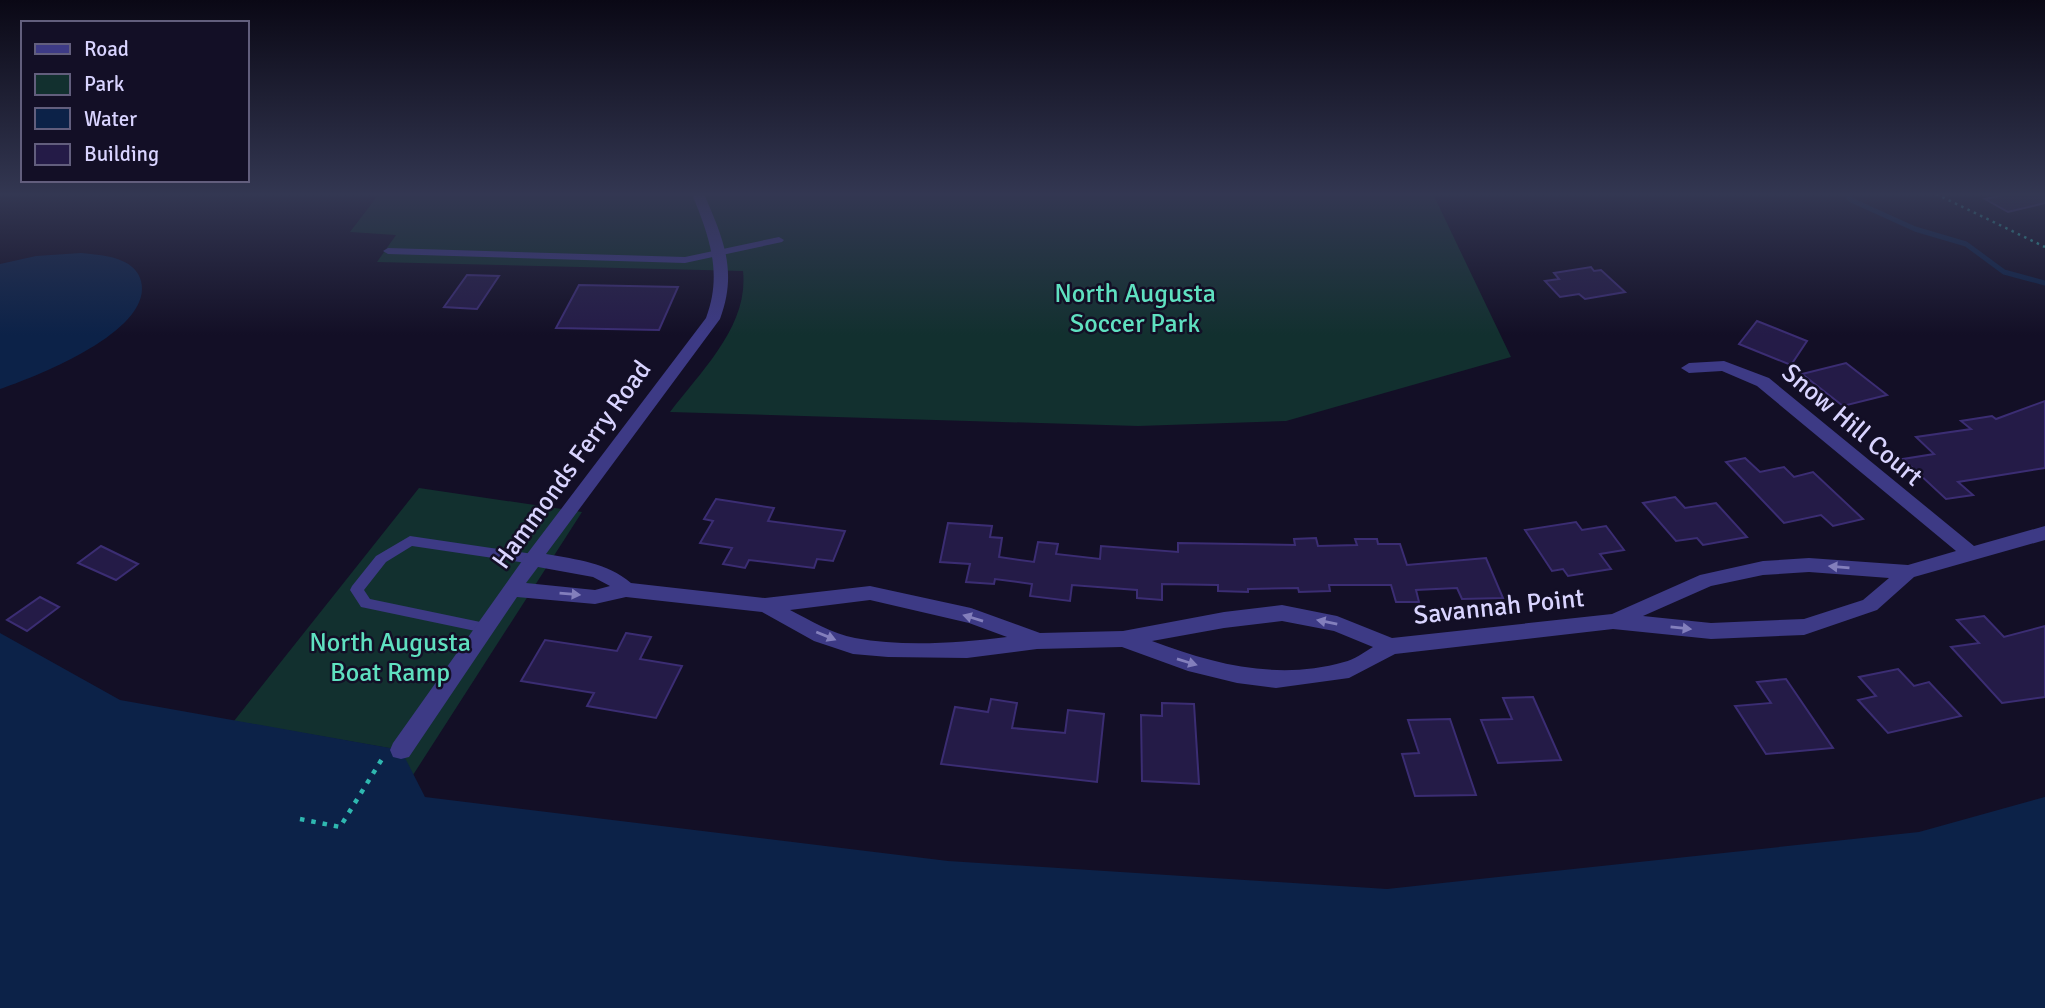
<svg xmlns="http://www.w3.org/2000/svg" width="2045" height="1008" font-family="Signika,sans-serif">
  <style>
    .green { fill: #12302f }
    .water { fill: #0c2248 }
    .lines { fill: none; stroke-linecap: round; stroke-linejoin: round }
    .stream { stroke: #0c2248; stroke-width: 5 }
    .building { fill: #241b47; stroke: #3b2d73; stroke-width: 2 }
    .path-far1 { stroke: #2fb8b0; stroke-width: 2.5; stroke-dasharray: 2.5 4.5; stroke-linecap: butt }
    .path { stroke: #2fb8b0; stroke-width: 4.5; stroke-dasharray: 4.5 7; stroke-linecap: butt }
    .lane { fill: #3d3a85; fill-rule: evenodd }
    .street { fill: #3d3a85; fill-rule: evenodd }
    .oneway { fill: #837fbc }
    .labels { text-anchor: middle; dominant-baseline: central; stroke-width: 5; stroke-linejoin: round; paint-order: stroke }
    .park-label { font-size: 26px; fill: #5fe0c0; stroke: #130f26 }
    .street-label { font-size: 26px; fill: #d9d4ff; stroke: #130f26 }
  </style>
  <rect width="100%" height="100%" fill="#130f26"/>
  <g class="green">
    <path d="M379 194H1433L1511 357 1286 421 1138 426 670 412C701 371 749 326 743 271L377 262 396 235 350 232Z"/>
    <polygon points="419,488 582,512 413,775 400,750 234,721"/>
  </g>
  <g class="water">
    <path d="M81 253C102 255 135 257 141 281 154 331 35 377 0 389V264L36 256Z"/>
    <polygon points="0,633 120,700 401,750 425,797 948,861 1387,889 1919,832 2045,797 2045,1008 0,1008"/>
  </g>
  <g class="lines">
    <polyline class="stream" points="1847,194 1851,200 1915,229 1966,244 2004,272 2045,283"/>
  </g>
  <g class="building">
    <polygon points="2009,194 2045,194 2045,203 2008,212 1985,199"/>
    <polygon points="1591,267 1594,271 1601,270 1625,292 1585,299 1579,294 1560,297 1545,281 1559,279 1554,273"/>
    <polygon points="467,275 499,276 477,309 444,307"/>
    <polygon points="579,285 678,287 659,330 556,328"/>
    <polygon points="1757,321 1807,341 1791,365 1739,344"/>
    <polygon points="1846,363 1887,395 1843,406 1802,374"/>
    <polygon points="2045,401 2045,468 1958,482 1973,495 1946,499 1903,459 1934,454 1916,437 1971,429 1961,421 1992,416 1996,419"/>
    <polygon points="1745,458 1760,472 1784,467 1794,477 1813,472 1863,519 1833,526 1821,515 1784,523 1726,462"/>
    <polygon points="1675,497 1685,508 1716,503 1747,537 1703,545 1697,538 1676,541 1643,503"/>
    <polygon points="716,499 774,508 768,521 845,531 833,561 817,559 814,568 749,560 745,568 723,564 732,548 700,543 713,521 704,519"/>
    <polygon points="1576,522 1582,530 1606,526 1624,550 1600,554 1611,569 1568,576 1563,569 1552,571 1525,530"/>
    <polygon points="948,523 992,526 990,537 1002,538 999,557 1034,562 1038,542 1058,544 1056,554 1100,559 1101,546 1178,552 1178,543 1295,545 1294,539 1316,538 1318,546 1357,545 1355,539 1377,539 1378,544 1400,544 1407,565 1486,558 1503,598 1462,599 1457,588 1416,590 1419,602 1396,602 1391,585 1329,585 1330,591 1299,592 1298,588 1248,589 1248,592 1218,591 1218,585 1162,584 1162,600 1137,598 1137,590 1072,585 1070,601 1030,596 1032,584 995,579 994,584 966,582 970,564 940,562"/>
    <polygon points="101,546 138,564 116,580 78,563"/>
    <polygon points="40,597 59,607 27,631 7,620"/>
    <polygon points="1984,616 2004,637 2045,626 2045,697 2002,703 1951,647 1979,643 1957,620"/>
    <polygon points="626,633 651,637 640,659 682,666 656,718 587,706 594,693 521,681 545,640 617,651"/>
    <polygon points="1898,669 1914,686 1929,682 1961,716 1888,733 1858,700 1876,696 1859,677"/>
    <polygon points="1786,679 1833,748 1766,754 1735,706 1771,703 1757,682"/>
    <polygon points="1533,697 1561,760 1498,763 1481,720 1512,719 1503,698"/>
    <polygon points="991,699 1017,703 1012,728 1065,733 1068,710 1104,714 1097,782 941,764 955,707 988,712"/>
    <polygon points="1162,703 1194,704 1199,784 1142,781 1141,715 1162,716"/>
    <polygon points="1450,719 1476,795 1415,796 1402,754 1419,753 1408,720"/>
  </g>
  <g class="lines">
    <polyline class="path-far1" points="1936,194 2045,247"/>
    <polyline class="path" points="300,819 340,827 382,759"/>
    <g class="lane">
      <polygon points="779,237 784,240 782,242 685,263 388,254 383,251 388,248 685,257"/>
      <polygon points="410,536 533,554 538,556 539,559 538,562 533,564 412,546 386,562 364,590 370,599 490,624 492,628 490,632 485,633 361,607 350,590 352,586 376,556"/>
    </g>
    <path class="street" d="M692 194H704C723 238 738 271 720 319L546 554C578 560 606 562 631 583L765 598 870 586 971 608 1040 633 1123 631 1224 612 1282 605 1337 616 1392 638 1612 614 1700 575 1763 561 1809 558 1908 565 1956 551 1757 386 1722 371 1689 373 1681 368 1689 363 1724 361 1769 378 1974 546 2045 526V540L1914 577 1877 610 1804 635 1711 639 1613 629 1395 654 1349 678 1276 688 1237 683 1188 671 1122 647 1037 649 967 658 888 657 853 654 814 641 762 612 626 597 595 604 517 597 409 757 401 759 393 757 390 750 393 743 527 554 706 318C723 273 709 236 692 194ZM538 567 593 577 610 586 595 590 526 583ZM1809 572 1889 578 1863 600 1804 619 1711 623 1643 616 1711 586 1763 575ZM870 600 969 623 1007 637C958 643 903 647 855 638 832 634 810 620 790 610ZM1282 621 1334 631 1373 647C1364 652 1354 660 1344 662 1278 681 1213 664 1152 641L1224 628Z"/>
  </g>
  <defs><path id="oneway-solid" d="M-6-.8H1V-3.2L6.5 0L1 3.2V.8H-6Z" transform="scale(1.75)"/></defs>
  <g class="oneway">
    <use href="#oneway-solid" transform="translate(1839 567) rotate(-175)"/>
    <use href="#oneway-solid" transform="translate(570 594) rotate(5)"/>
    <use href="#oneway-solid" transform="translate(973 618) rotate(-163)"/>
    <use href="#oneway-solid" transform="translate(1327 622) rotate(-168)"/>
    <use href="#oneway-solid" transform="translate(1681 628) rotate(6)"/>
    <use href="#oneway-solid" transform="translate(826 636) rotate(22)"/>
    <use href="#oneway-solid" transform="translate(1187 662) rotate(17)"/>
  </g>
  <linearGradient id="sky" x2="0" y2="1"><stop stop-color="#0a0815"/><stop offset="0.58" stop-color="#333752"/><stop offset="1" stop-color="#333752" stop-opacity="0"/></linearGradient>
  <rect width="2045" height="335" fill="url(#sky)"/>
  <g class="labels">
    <g class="park-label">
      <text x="1135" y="294">North Augusta<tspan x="1135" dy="30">Soccer Park</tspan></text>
      <text x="390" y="643">North Augusta<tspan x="390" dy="30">Boat Ramp</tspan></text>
    </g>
    <g class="street-label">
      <text transform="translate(1852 425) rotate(40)">Snow Hill Court</text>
      <text transform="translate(572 465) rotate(-54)">Hammonds Ferry Road</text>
      <text transform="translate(1499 607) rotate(-6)">Savannah Point</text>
    </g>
  </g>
  <rect x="21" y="21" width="228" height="161" fill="#130f26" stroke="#625e7d" stroke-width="2"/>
  <rect x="35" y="44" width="35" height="10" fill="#3d3a85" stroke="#625e7d" stroke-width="2"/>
  <text x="84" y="56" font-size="21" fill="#d9d4ff">Road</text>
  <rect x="35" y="74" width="35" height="21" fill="#12302f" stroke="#625e7d" stroke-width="2"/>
  <text x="84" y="91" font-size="21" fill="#d9d4ff">Park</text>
  <rect x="35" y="108" width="35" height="21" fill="#0c2248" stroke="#625e7d" stroke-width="2"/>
  <text x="84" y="126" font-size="21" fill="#d9d4ff">Water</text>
  <rect x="35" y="144" width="35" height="21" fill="#241b47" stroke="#625e7d" stroke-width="2"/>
  <text x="84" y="161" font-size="21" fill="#d9d4ff">Building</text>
</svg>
